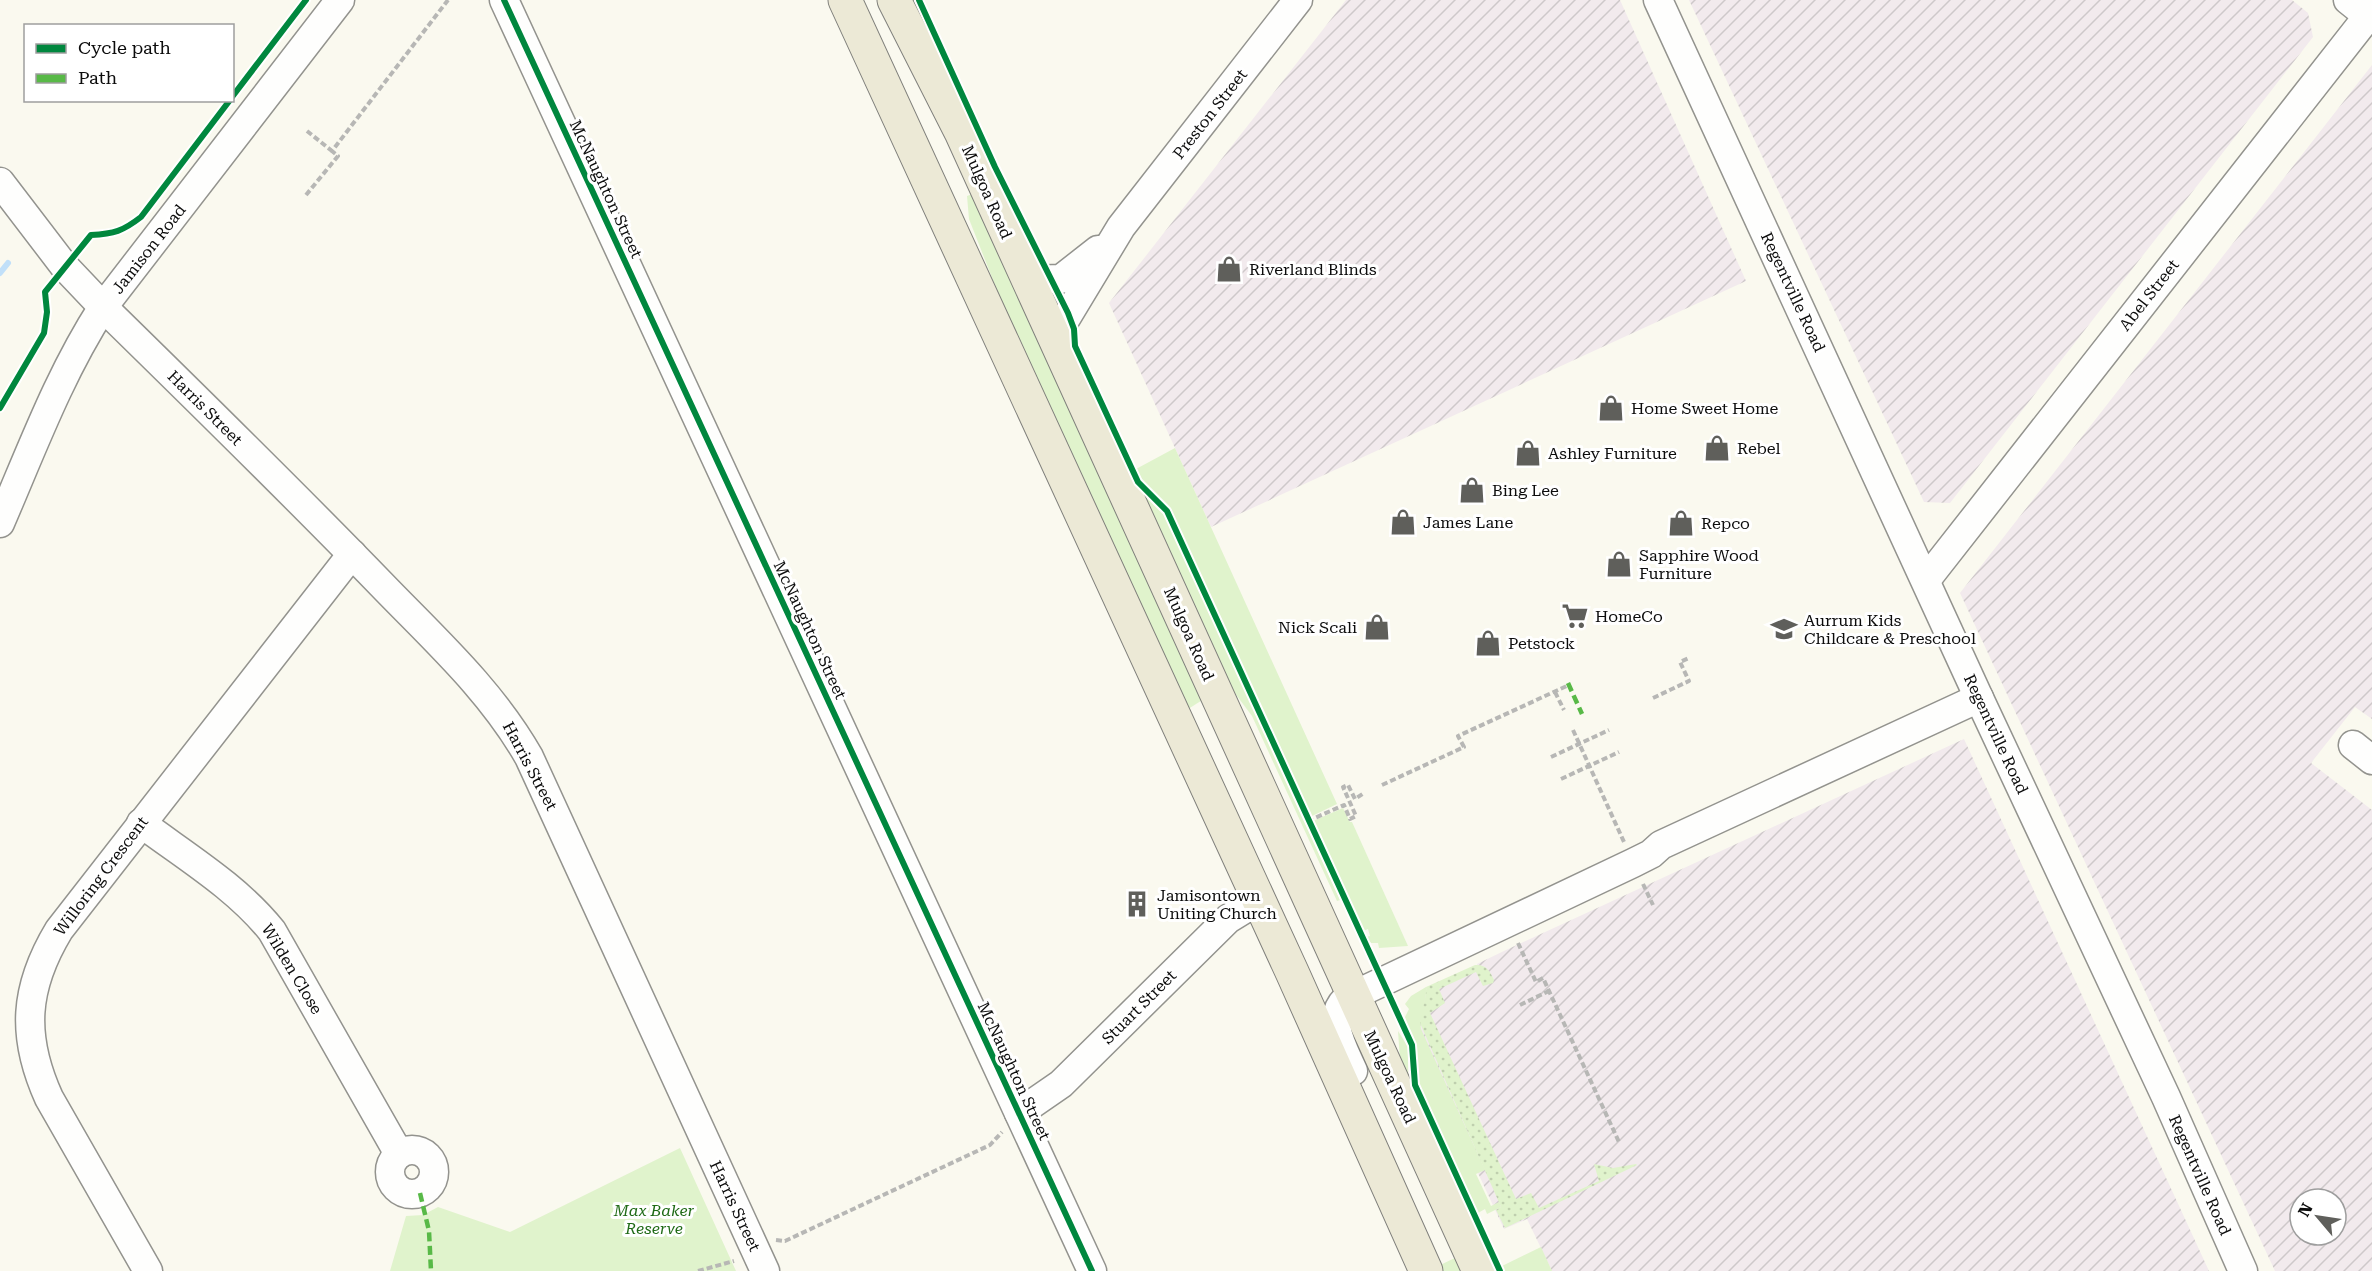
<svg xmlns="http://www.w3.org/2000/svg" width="2372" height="1271" font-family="'Roboto Serif',serif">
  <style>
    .industrial { fill: url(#industrial-furrows); fill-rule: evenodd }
    .grass { fill: #e0f3cc }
    .garden { fill: url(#garden-dots) }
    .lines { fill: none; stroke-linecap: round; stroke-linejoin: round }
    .stream { stroke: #c1e0f9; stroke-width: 6 }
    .minor-casing { stroke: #93938e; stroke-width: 31 }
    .major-casing { stroke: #80807c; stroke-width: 35 }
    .path { stroke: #b7b7b5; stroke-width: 4; stroke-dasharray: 6 3; stroke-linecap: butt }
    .minor { stroke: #fefefd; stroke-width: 28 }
    .major { stroke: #ece9d6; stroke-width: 33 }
    .quiet { stroke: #58b947; stroke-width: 4.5; stroke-dasharray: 9 4.5; stroke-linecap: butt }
    .cycleway-casing { stroke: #fff; stroke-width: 10 }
    .cycleway { stroke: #00873e; stroke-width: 6 }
    .labels { text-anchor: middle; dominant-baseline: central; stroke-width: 6; stroke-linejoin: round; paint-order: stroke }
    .street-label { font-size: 16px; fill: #0c0c0c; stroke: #fff }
    .poi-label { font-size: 16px; fill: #0c0c0c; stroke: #fff; text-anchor: start }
    .park-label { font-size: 16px; font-style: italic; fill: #1f6a16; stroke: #fff }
  </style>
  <defs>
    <pattern id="industrial-furrows" width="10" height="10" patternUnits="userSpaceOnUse" patternTransform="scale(1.5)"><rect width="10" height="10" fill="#f2eaed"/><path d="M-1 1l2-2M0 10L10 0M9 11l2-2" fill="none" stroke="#cec8ca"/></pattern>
    <pattern id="garden-dots" width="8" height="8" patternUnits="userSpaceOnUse" patternTransform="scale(1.5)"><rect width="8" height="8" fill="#e0f3cc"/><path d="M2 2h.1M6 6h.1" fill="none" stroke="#bfcfae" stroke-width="1.8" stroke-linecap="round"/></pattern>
  </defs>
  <rect width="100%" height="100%" fill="#faf9ef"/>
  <g class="industrial">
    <polygon points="1346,0 1620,0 1746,281 1211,527 1109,303"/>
    <polygon points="1689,0 2292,0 2308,13 2313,37 1950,503 1924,502"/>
    <path d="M2372 65V719L2355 707 2311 763 2372 810V1271H2275L1960 593ZM2300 1199H2336V1235H2300Z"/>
    <polygon points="1964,739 2209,1271 1552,1271 1527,1219 1504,1229 1406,1018 1410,1011 1407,1005 1478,967 1477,964 1506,950"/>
  </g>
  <g class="grass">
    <polygon points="975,193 1204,699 1185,711 1011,326 969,219 967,196"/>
    <path d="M1175 448 1337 804 1310 817 1175 519C1165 500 1145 489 1136 469Z"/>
    <polygon points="1143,494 1164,515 1181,550 1340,900 1337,901 1252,716 1219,672"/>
    <polygon points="1343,808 1350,822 1352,822 1408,946 1379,948 1378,943 1371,943 1366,937 1370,936 1368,929 1363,931 1313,821"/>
    <path d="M1426 987C1427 1003 1419 1014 1421 1029L1485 1170 1476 1174 1491 1206 1499 1202 1501 1207 1487 1214 1485 1209 1478 1213 1417 1081 1416 1049 1405 1017 1409 1009 1405 1004 1411 996Z"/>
    <polygon points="1398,1031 1408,1047 1408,1076 1400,1060"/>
    <polygon points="680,1148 736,1271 390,1271 406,1216 423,1215 438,1207 510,1232"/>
    <polygon points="1541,1247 1552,1271 1504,1271 1502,1266"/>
    <polygon points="1459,1256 1465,1271 1438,1271 1436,1267"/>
  </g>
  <path class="garden" d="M1475 965C1486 964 1490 971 1494 980L1493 983 1483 986 1476 972 1439 989 1445 1003 1430 1013 1516 1199 1531 1193 1539 1208 1599 1181 1594 1164 1613 1168 1636 1164 1637 1165 1505 1228 1496 1210 1501 1207 1420 1023C1420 1010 1427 1000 1426 987Z"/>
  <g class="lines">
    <polyline class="stream" points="0,273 8,263"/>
    <g class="minor-casing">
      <g id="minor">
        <polyline points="504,0 1092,1271"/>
        <polyline points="1658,0 1979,698 2166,1097 2243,1271"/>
        <polyline points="2348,0 2368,16"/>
        <path d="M0 182 65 267 103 307C197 399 290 490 381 584 434 639 491 690 529 757L765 1271"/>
        <polyline points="1027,280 1061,279 1098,250"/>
        <polyline points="1054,338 1121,227 1298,0"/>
        <path d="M0 523C32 449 59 375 103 307L340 0"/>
        <polyline points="1926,580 2372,11"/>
        <polyline points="2353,745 2372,760"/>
        <path d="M141 823C185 856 237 887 272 931L399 1154"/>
        <path d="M1353 1071C1343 1048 1325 1020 1346 999L1633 863 1651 854 1661 845 1979 698"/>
        <polyline points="1019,1113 1061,1084 1228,919 1259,900"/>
        <circle cx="412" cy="1172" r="22"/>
        <path d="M148 1271 49 1098C21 1036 24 988 59 930L352 554"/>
      </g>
    </g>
    <g class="major-casing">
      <g id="major">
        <polyline points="845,0 1292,972 1426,1271"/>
        <polyline points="894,0 961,132 1479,1271"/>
      </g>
    </g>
    <g class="path">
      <polyline points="307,131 332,151"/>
      <polyline points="306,195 338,156 332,151 448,0"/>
      <polyline points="1555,692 1564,710"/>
      <polyline points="1653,698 1689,681 1680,662 1689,658"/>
      <polyline points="1573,730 1624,842"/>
      <polyline points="1551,757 1609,730"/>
      <polyline points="1561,779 1619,752"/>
      <polyline points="1382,785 1464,747 1458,736 1569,685"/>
      <polyline points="1308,821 1344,805 1350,819 1356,816 1343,787 1348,785 1355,799 1364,793"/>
      <polyline points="1643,884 1653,905"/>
      <polyline points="1518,943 1536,982 1543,978 1619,1142"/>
      <polyline points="1520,1005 1549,991"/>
      <polyline points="776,1240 785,1241 990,1145 1002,1132"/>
      <polyline points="698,1271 734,1261"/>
    </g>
    <use href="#minor" class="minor"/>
    <use href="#major" class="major"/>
    <g class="quiet">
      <polyline points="1568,683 1582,714"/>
      <polyline points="420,1193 429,1231 431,1271"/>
    </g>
    <g class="cycleway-casing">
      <g id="cycleway">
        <polyline points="504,0 1092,1271"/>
        <polyline points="919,0 995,167 1068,313 1074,329 1075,346 1138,482 1167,511 1412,1045 1415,1085 1500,1271"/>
        <polyline points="232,97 306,0"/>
        <path d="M0 408 44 333 47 312 45 292 91 235C114 234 123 231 141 217L230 100"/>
      </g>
    </g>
    <use href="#cycleway" class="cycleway"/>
  </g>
  <defs>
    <g id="shop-bare" transform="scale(2.07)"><path d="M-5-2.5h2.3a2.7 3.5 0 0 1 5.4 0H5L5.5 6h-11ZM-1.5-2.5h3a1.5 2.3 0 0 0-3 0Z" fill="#5f5f5b" stroke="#fff" stroke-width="2.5" paint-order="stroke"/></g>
    <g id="supermarket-bare" transform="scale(2.07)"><path d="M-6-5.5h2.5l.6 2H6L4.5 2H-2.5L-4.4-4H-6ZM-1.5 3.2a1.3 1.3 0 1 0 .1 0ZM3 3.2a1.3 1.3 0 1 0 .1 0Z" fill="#5f5f5b" stroke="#fff" stroke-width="2.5" paint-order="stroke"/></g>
    <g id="school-bare" transform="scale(2.07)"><path d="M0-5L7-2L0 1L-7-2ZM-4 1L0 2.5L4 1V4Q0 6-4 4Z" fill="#5f5f5b" stroke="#fff" stroke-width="2.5" paint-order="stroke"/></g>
    <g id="building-bare" transform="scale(2.07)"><path d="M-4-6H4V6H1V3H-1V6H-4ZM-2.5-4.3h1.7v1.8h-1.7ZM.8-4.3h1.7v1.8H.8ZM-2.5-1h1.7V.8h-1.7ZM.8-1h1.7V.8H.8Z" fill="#5f5f5b" stroke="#fff" stroke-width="2.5" paint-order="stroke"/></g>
  </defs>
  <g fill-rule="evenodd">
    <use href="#shop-bare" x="1229" y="269"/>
    <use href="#shop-bare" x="1611" y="408"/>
    <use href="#shop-bare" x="1717" y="448"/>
    <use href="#shop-bare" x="1528" y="453"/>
    <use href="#shop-bare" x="1472" y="490"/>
    <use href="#shop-bare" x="1403" y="522"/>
    <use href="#shop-bare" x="1681" y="523"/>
    <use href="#shop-bare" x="1619" y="564"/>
    <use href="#supermarket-bare" x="1575" y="616"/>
    <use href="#shop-bare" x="1377" y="627"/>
    <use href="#school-bare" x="1784" y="629"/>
    <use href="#shop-bare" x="1488" y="643"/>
    <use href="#building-bare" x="1137" y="904"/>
  </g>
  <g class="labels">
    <g class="street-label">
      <text transform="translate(1210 114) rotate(-52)">Preston Street</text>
      <text transform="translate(606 189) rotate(65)">McNaughton Street</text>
      <text transform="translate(987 192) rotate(66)">Mulgoa Road</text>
      <text transform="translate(149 249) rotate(-52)">Jamison Road</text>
      <text transform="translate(1793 292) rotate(65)">Regentville Road</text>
      <text transform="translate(2149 295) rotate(-52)">Abel Street</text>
      <text transform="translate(205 408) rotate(45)">Harris Street</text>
      <text transform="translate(810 630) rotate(65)">McNaughton Street</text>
      <text transform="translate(1189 634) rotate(66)">Mulgoa Road</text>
      <text transform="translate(1996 734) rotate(65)">Regentville Road</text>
      <text transform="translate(530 766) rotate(62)">Harris Street</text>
      <text transform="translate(101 876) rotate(-53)">Willoring Crescent</text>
      <text transform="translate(292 969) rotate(59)">Wilden Close</text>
      <text transform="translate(1139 1007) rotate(-45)">Stuart Street</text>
      <text transform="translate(1014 1071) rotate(65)">McNaughton Street</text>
      <text transform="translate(1390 1077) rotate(65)">Mulgoa Road</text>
      <text transform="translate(2200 1175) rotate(66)">Regentville Road</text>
      <text transform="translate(735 1206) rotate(65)">Harris Street</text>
    </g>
    <g class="poi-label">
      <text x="1249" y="269">Riverland Blinds</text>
      <text x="1631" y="408">Home Sweet Home</text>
      <text x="1737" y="448">Rebel</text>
      <text x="1548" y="453">Ashley Furniture</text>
      <text x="1492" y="490">Bing Lee</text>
      <text x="1423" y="522">James Lane</text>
      <text x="1701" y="523">Repco</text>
      <text x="1639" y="555">Sapphire Wood<tspan x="1639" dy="18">Furniture</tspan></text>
      <text x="1595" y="616">HomeCo</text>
      <text x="1804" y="620">Aurrum Kids<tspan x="1804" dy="18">Childcare &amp; Preschool</tspan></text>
      <text x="1357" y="627" text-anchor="end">Nick Scali</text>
      <text x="1508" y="643">Petstock</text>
      <text x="1157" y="895">Jamisontown<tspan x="1157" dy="18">Uniting Church</tspan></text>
    </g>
    <g class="park-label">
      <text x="654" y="1210">Max Baker<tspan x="654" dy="18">Reserve</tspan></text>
    </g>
  </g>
  <rect x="24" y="24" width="210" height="78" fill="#ffffff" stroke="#9e9e9e" stroke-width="1.5"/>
  <rect x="36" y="44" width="30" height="9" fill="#00873e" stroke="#9e9e9e" stroke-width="1.5"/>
  <text x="78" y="54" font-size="18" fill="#0c0c0c">Cycle path</text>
  <rect x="36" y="74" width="30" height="9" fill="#58b947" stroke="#9e9e9e" stroke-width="1.5"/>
  <text x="78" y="84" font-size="18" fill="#0c0c0c">Path</text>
  <g transform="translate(2318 1217) rotate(299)"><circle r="28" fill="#ffffff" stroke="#9e9e9e" stroke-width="1.5"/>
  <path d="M0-4.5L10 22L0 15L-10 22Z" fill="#5f5f5b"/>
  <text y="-9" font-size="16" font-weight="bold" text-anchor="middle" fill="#0c0c0c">N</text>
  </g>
</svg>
